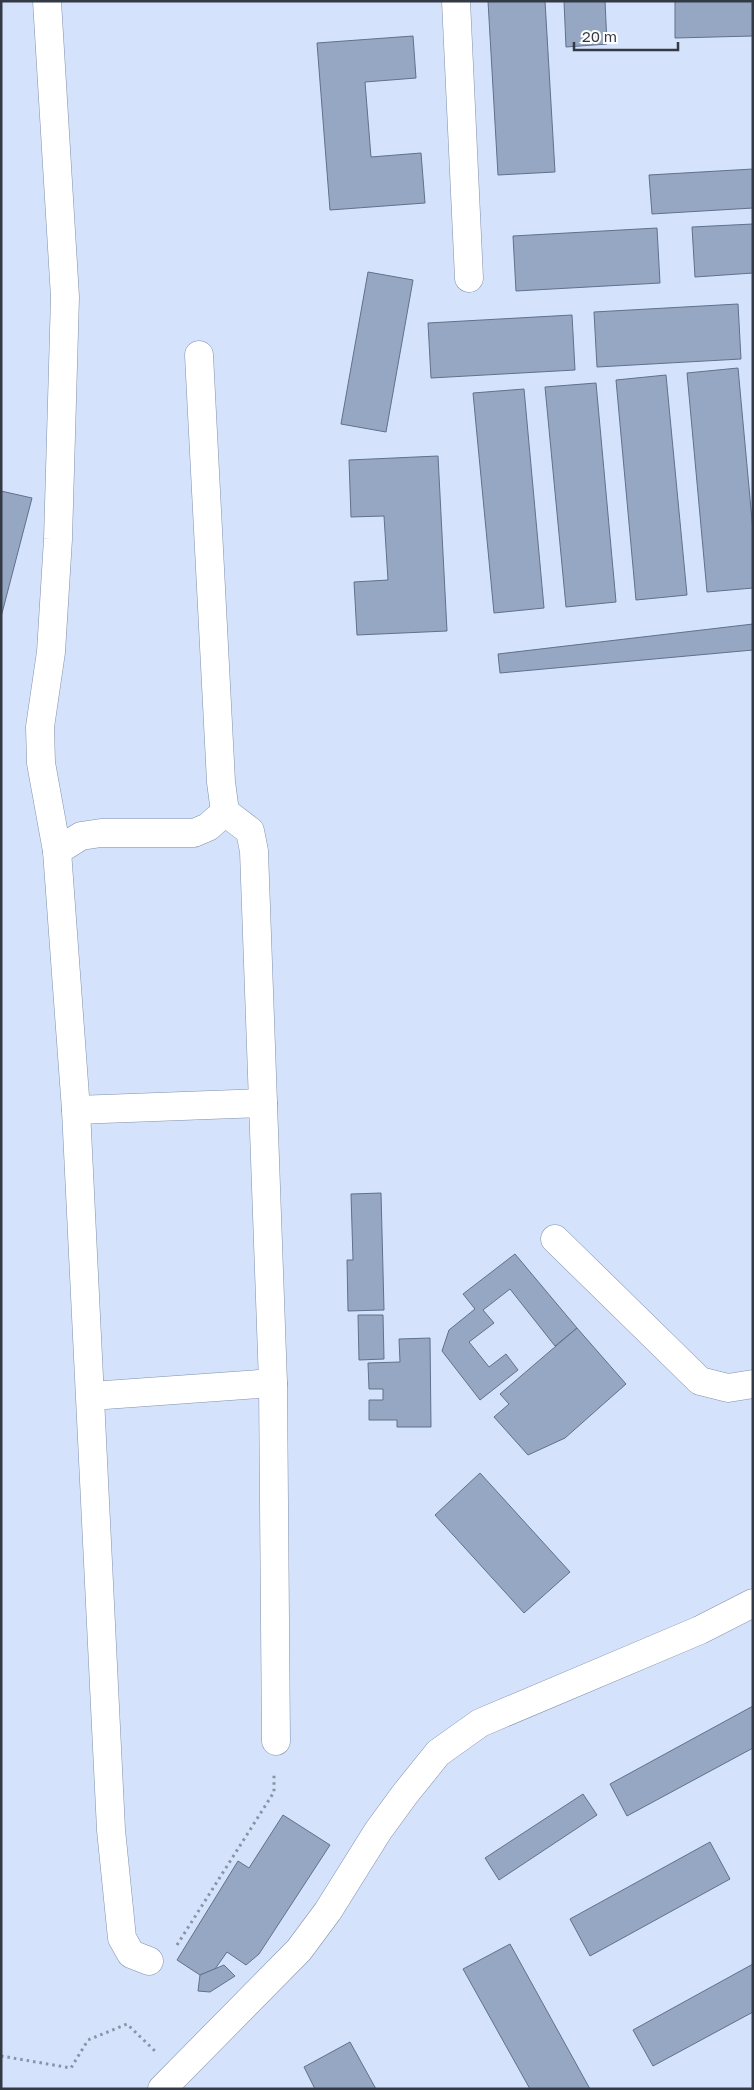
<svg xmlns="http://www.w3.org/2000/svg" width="754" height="2090" font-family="'Golos Text',sans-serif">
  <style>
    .building { fill: #96a7c4; stroke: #61708b }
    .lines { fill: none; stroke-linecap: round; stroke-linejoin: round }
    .minor-casing { stroke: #8090ac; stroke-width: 29 }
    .path { stroke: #8893a5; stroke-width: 3; stroke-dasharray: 2.5 4; stroke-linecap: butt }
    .minor { stroke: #fff; stroke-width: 28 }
  </style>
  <rect width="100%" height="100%" fill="#d4e2fb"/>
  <g class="building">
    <polygon points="488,1 545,1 555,172 498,175"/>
    <polygon points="564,1 605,1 607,44 566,47"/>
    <polygon points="675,1 753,1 753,36 675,38"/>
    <polygon points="413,36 416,78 365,82 371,157 421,153 425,203 330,210 317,43"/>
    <polygon points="753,169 753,208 652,214 649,175"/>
    <polygon points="753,224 753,273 695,277 692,227"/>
    <polygon points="657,228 660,283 516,291 513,236"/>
    <polygon points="368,272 413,280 386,432 341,424"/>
    <polygon points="738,304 741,359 597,367 594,312"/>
    <polygon points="572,315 575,370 431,378 428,323"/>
    <polygon points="738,368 753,531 753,588 707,592 687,373"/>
    <polygon points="666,375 687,595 636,600 616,380"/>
    <polygon points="596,383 616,602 566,607 545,387"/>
    <polygon points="524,389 544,608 494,613 473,393"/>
    <polygon points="438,456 447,631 357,635 354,582 388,580 384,516 351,517 349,460"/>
    <polygon points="1,491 32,498 1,617"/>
    <polygon points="753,624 753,650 500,673 498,654"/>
    <polygon points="381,1193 384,1310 348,1311 347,1260 353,1260 351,1194"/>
    <polygon points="515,1254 577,1328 555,1346 510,1289 483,1310 494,1323 469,1342 489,1367 506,1354 518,1370 480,1400 442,1351 449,1330 475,1309 463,1294"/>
    <polygon points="358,1315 383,1315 384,1359 359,1360"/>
    <polygon points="577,1328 626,1384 565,1438 528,1455 494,1417 509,1404 500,1394"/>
    <polygon points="430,1338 431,1427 397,1427 397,1420 369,1420 369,1400 383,1400 383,1389 369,1389 368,1363 400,1362 399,1339"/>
    <polygon points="480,1473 570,1572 524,1613 435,1515"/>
    <polygon points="753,1706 753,1748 627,1816 610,1784"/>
    <polygon points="583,1794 597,1815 499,1880 485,1858"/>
    <polygon points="283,1815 330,1845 259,1954 246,1965 227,1952 215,1969 200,1975 177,1960 238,1861 249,1868"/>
    <polygon points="710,1842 730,1879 590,1956 570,1919"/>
    <polygon points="510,1944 590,2089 530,2089 463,1969"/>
    <polygon points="753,1964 753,2012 653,2066 633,2030"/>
    <polygon points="224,1965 235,1976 210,1992 198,1991 200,1975"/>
    <polygon points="350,2042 376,2089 315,2089 304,2067"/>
  </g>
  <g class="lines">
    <g class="minor-casing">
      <g id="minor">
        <polyline points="47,1 65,297 58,539 51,652 40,727 41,763 57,851 76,1110 111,1830 122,1938 131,1954 149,1961"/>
        <polyline points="456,1 469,278"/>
        <polyline points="199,355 221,782 225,812 250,831 254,851 273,1383 276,1741"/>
        <polyline points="57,851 81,836 101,833 194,833 208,827 225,812"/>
        <polyline points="76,1110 263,1103"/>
        <polyline points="555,1239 700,1381 728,1388 753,1384"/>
        <polyline points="91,1396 273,1383"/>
        <polyline points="162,2089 299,1950 328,1911 378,1831 405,1794 438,1753 480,1723 700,1630 753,1603"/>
      </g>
    </g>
    <g class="path">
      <polyline points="177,1945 274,1792 274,1772"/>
      <polyline points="1,2056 71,2068 88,2040 127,2024 156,2052"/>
    </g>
    <use href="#minor" class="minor"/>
  </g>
  <rect width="754" height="2090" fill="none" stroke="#333a46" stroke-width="5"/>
  <path d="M574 42v8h104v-8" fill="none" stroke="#333a46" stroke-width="2.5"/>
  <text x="582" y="42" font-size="15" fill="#333a46" stroke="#ffffff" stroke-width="4" paint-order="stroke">20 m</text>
</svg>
